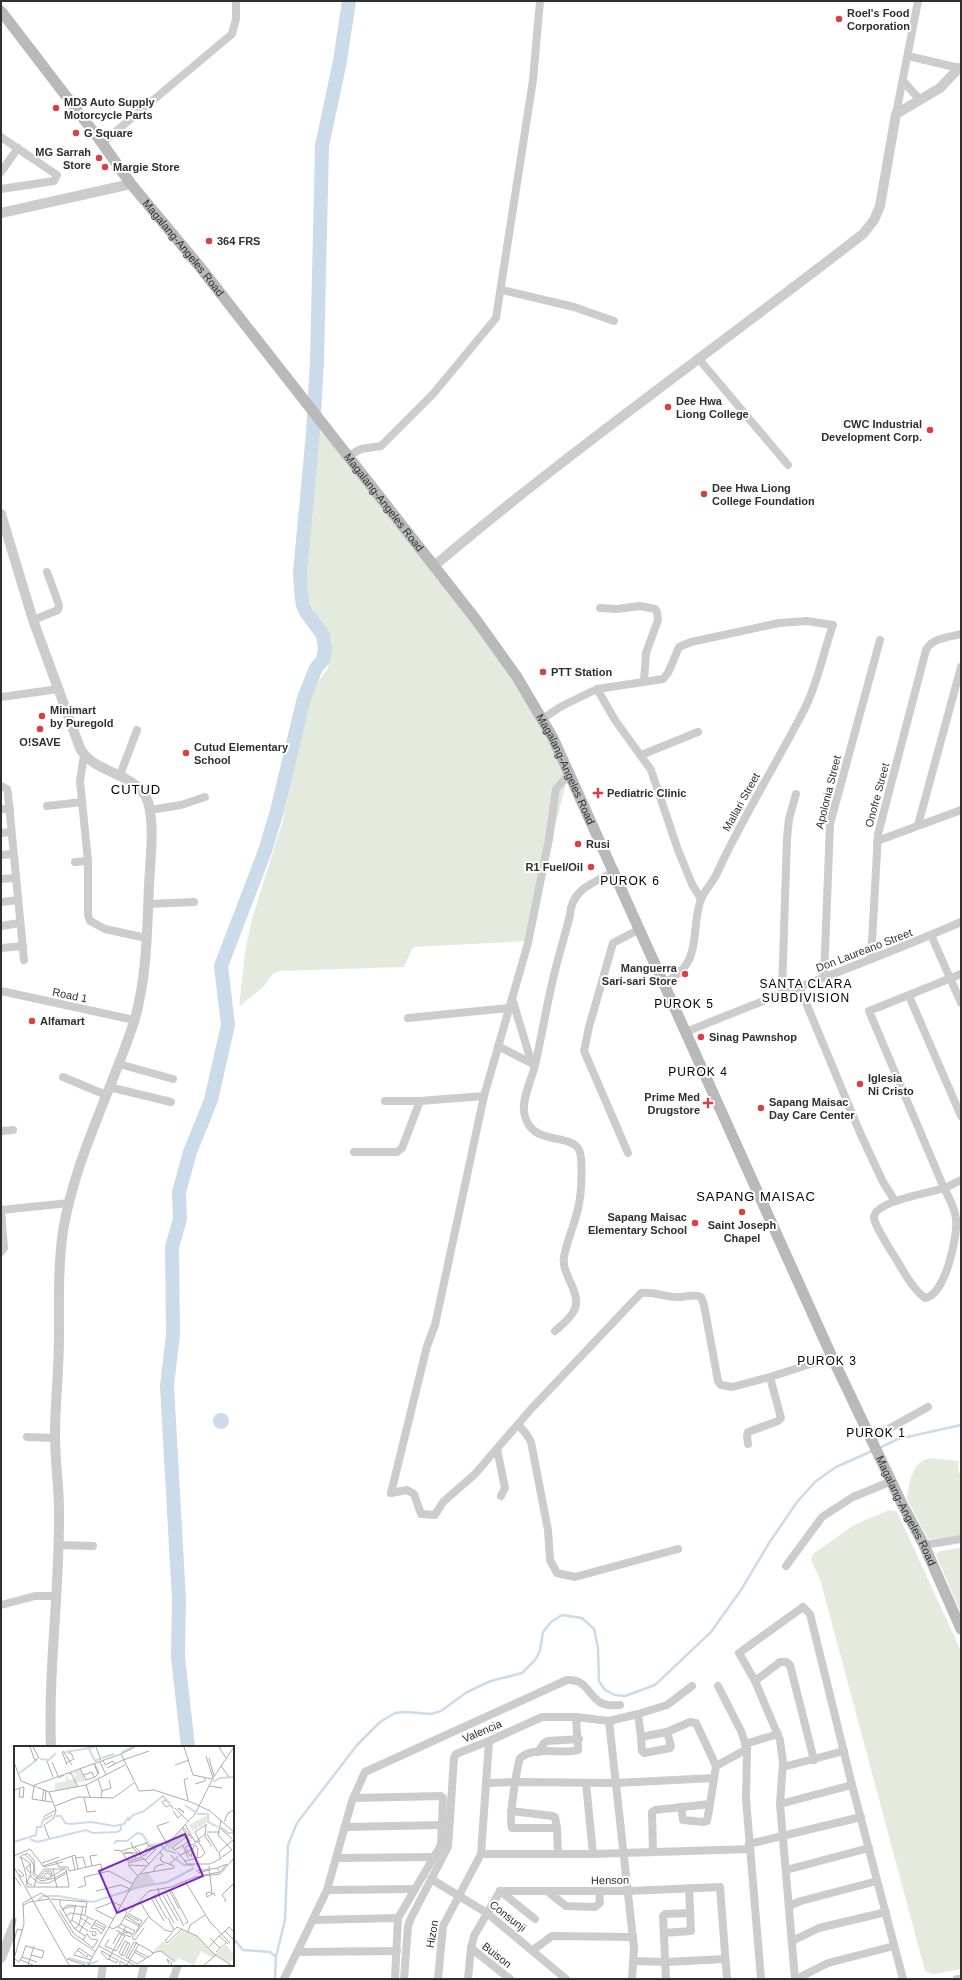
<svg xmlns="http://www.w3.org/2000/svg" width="962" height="1980" font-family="Helvetica,sans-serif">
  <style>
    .green { fill: #e4ebde }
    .water { fill: #cbdbe9 }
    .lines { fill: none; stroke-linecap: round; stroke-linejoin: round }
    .stream { stroke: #cbdbe9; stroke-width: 2.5 }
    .river { stroke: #cbdbe9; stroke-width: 14 }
    .minor { stroke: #ccc; stroke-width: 8 }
    .tertiary { stroke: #ccc; stroke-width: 10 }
    .secondary { stroke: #b9b9b9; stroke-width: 11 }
    .poi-dot { fill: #d8413f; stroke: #fff; stroke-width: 1.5 }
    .labels { text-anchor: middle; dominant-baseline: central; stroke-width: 4; stroke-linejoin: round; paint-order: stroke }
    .poi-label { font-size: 11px; font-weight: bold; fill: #2f2f2f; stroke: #fff; text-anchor: start }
    .street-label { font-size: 11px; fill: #2f2f2f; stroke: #fff }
    .neighbourhood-label { font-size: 12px; letter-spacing: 1px; fill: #000; stroke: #fff }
    .quarter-label { font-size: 13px; letter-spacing: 1px; fill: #000; stroke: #fff }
    .inset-river { fill: none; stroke: #cbdbe9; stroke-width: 2 }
    .inset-road { fill: none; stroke: #acacac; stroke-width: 1 }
    .view { fill: #7b2cbf; fill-opacity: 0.15; stroke: #7b2cbf; stroke-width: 2 }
    .inset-edge { fill: none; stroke: #2f2f2f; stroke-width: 2 }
  </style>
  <rect width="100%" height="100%" fill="#fff"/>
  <g class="green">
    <polygon points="321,427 518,682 568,775 527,941 415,947 412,949 404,967 280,971 273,974 264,986 239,1007 245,952 252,919 283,820 306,706 311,692 328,668 332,646 326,631 316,616 307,595 304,578 305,551"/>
    <path d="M930 1458 959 1461 958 1467 961 1479V1536L928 1539 907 1499C910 1482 911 1462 930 1458Z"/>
    <polygon points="889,1510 896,1511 899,1516 961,1651 961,1969 933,1974 925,1971 820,1579 811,1560 813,1554 854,1525"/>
    <polygon points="961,1548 961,1613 936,1555 940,1551"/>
  </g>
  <circle class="water" cx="221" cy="1421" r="8"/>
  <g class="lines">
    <g class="stream">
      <polyline points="879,1448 898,1439 961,1425"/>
      <polyline points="233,1938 243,1950 270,1952 276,1957 275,1979"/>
      <polyline points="276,1957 285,1920 288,1845 297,1823 357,1745 380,1722 395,1713 406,1712 431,1714 441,1711 467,1692 491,1681 522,1673 535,1660 540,1651 543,1632 551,1622 562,1615 582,1618 594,1629 598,1648 599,1681 605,1690 615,1695 625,1696 655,1685 711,1632 741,1590 769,1543 797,1502 816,1481 836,1467 872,1451"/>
    </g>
    <polyline class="river" points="188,1747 178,1657 179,1600 167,1386 173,1334 172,1247 180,1219 179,1192 190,1152 211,1100 228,1025 221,966 265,851 277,811 304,698 316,668 323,660 325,649 323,635 306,612 303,605 301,592 300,573 313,433 317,361 322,146 340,61 349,1"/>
    <g class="minor">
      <polyline points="908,56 959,68"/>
      <polyline points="903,81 920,100"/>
      <polyline points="896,114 918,1"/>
      <polyline points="1,137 57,175 54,181 1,189"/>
      <polyline points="102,143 232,34 236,19 236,1"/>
      <polyline points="1,172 18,148"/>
      <polyline points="502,290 574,307 614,321"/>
      <polyline points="698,358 788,465"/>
      <polyline points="348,456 361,449 381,446 433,394 496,318 533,80 540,1"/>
      <polyline points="600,608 617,609 640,606 655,609 657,612 658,620 646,653 644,681"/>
      <polyline points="33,620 58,610 59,605 47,572"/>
      <polyline points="597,689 615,720 651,770 678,850 692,884 701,899"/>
      <polyline points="1,697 59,689"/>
      <path d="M542 719 562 706 597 689 663 679 668 673 679 647 691 642 779 623 807 621 833 625C823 653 818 682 805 708 777 763 744 815 718 871 714 881 705 890 701 899 689 933 705 962 664 983"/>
      <polyline points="84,755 80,781 88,861 88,915 90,921 105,929 146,938"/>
      <polyline points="641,755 698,732"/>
      <polyline points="120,775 137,730"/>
      <polyline points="1,786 7,789 8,794 24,960"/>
      <polyline points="47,806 82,802"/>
      <polyline points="1,809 10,809"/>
      <polyline points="150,810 181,805 205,797"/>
      <polyline points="918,825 961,667"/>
      <polyline points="1,833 11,832"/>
      <polyline points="877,841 961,810"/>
      <polyline points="1,855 13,854"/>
      <polyline points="75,862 88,861"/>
      <polyline points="1,879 16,878"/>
      <polyline points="1,902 18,900"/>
      <polyline points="148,904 194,902"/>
      <polyline points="1,926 20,923"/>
      <polyline points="931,935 961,1003"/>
      <polyline points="1,948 23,946"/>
      <path d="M871 959 878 834 926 650C932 638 949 637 961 634"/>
      <path d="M961 974 869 1011 944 1188C949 1198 955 1208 956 1219 958 1236 945 1296 925 1298 911 1288 901 1266 891 1251 887 1244 875 1226 874 1218 873 1201 931 1193 944 1188 950 1186 955 1183 961 1180"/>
      <polyline points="824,977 830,824 880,640"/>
      <polyline points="799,986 861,1135 883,1182 895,1201"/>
      <polyline points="1,991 134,1020"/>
      <polyline points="782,992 787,838 789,819 796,794"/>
      <polyline points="909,996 961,1116"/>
      <polyline points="512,998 531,1061"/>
      <polyline points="408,1018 509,1008"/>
      <path d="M686 1032C777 994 870 962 961 922"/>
      <polyline points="498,1046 533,1064"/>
      <polyline points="119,1064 173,1079"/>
      <polyline points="63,1077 106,1095"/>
      <polyline points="109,1087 171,1102"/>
      <polyline points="385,1101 420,1101 484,1096"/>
      <polyline points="1,1131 13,1130"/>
      <polyline points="354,1152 397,1152 402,1148 420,1101"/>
      <polyline points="628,1153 584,1051 589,1027 613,943 640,929"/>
      <polyline points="1,1210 69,1203"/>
      <polyline points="1,1252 4,1248 1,1210"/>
      <path d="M555 1331C562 1325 571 1318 575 1309 581 1291 561 1274 564 1257 567 1239 576 1222 579 1204 581 1194 584 1155 578 1148 567 1133 529 1146 524 1112 522 1098 532 1079 535 1065 541 1040 545 1014 551 988 556 964 564 939 570 915 571 889 595 882 615 871"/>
      <polyline points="518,1424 527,1435 531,1442 548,1530 550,1560 557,1573 575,1577 678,1549"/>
      <polyline points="27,1437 55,1438"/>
      <polyline points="872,1438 928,1407"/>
      <polyline points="748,1444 747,1436 748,1432 778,1421 781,1418 770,1377"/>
      <polyline points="497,1449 505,1488 501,1496"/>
      <polyline points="391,1493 427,1346 435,1325 484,1096 528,943 549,839 556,789 569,774"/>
      <path d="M391 1493 407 1490 414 1494 421 1514 435 1515 443 1502 475 1474 532 1408 641 1293C655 1291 666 1298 679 1297 687 1297 694 1293 701 1297L704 1305 718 1381 721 1385 732 1387 770 1377 832 1357"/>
      <polyline points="58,1545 93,1546"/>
      <polyline points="924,1545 961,1539"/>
      <polyline points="786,1566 822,1517 853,1497 892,1481"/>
      <polyline points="1,1605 35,1596 57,1596"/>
      <polyline points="755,1681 780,1662 786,1662 790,1665 814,1760"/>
      <polyline points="718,1686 741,1731 747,1749 746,1799 761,1979"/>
      <polyline points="638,1714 641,1737 667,1732 690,1722 696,1723 716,1766 710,1804 655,1810 652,1812 653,1852"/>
      <polyline points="609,1721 634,1948 632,1979"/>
      <polyline points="641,1737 642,1751 644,1753 670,1748 671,1746 667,1732"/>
      <polyline points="745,1744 778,1734"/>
      <polyline points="538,1752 544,1743 548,1741 579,1739"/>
      <polyline points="716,1766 747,1749"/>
      <polyline points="783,1767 844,1751"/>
      <polyline points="486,1783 516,1782 616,1783 714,1778"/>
      <polyline points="586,1783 593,1854"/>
      <polyline points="354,1798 441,1796 443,1798 441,1845 398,1918 395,1979"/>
      <polyline points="780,1804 852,1785"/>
      <polyline points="681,1807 683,1820 704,1822 707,1821 710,1804"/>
      <polyline points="511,1811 553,1816 555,1817 557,1828"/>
      <polyline points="346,1827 442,1825"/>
      <polyline points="749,1844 861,1817"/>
      <polyline points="481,1854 593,1854 750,1849"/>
      <path d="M558 1854 557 1828H512C508 1821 517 1768 520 1758 536 1745 561 1755 578 1750L576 1717"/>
      <polyline points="337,1858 434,1857"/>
      <polyline points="786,1870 869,1848"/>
      <polyline points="431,1879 487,1913 566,1979"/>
      <polyline points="327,1890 415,1889"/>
      <polyline points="500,1891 629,1891 720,1887 727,1979"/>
      <polyline points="500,1891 535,1919"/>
      <polyline points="547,1891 566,1906 595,1907 600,1903 599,1891"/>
      <polyline points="789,1906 801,1901 877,1881"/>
      <polyline points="314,1920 398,1918"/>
      <polyline points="664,1933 691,1931 689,1888"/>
      <polyline points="792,1941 819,1928 886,1912"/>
      <polyline points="471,1948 510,1979"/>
      <polyline points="533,1950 552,1936 633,1937"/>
      <polyline points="298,1952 397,1951"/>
      <polyline points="634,1961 666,1962 725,1959"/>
      <polyline points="101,1979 103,1965"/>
      <polyline points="141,1979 144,1965"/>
      <polyline points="173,1979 178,1965"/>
      <path d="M284 1979 327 1890 352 1801 365 1772 567 1680C595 1679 585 1709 620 1705"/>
      <polyline points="404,1979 408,1926 411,1918 448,1847 454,1758 456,1754 489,1741 542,1717 576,1717 609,1721 638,1714 667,1705 692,1686"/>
      <polyline points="438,1979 443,1926 481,1854 489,1741"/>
      <polyline points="468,1979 471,1948 474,1936 500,1891"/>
      <polyline points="666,1979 663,1916 665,1914 690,1913"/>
      <polyline points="795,1979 780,1804 783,1762 780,1740 755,1681 739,1653 803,1607 810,1614 852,1785 903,1979"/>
      <polyline points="796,1979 828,1963 894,1946"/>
      <polyline points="957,1979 961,1979"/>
    </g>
    <g class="tertiary">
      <polyline points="1,213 131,184"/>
      <path d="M1 514 33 620 80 748C93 774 139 773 148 802 155 826 150 861 149 886 147 931 147 978 134 1022 111 1092 75 1158 63 1231 58 1266 59 1301 59 1337 59 1370 55 1403 55 1437 55 1461 59 1486 59 1510 60 1589 48 1668 51 1747"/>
      <path d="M434 566C572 449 720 345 863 234L874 220 880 206 896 114 940 88 959 68 961 69"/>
      <polyline points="1,1958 15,1923"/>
    </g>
    <path class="secondary" id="s1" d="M1 11 102 143 131 184 200 267 477 621 517 677 553 738 832 1357 902 1504 924 1545 961 1629"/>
  </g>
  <g class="poi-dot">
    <circle cx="839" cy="19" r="4"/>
    <circle cx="56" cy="108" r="4"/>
    <circle cx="76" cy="133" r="4"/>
    <circle cx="99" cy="158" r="4"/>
    <circle cx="105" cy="167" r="4"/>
    <circle cx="209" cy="241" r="4"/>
    <circle cx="668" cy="407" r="4"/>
    <circle cx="930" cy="430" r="4"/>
    <circle cx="704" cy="494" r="4"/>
    <circle cx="543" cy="672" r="4"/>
    <circle cx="42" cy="716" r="4"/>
    <circle cx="40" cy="729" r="4"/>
    <circle cx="186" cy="753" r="4"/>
    <path d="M596 787h4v4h4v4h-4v4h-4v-4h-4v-4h4z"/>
    <circle cx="578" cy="844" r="4"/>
    <circle cx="591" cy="867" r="4"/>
    <circle cx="685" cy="974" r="4"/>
    <circle cx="32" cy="1021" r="4"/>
    <circle cx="701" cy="1037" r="4"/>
    <circle cx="860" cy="1084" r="4"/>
    <path d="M706 1097h4v4h4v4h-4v4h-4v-4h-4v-4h4z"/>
    <circle cx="761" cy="1108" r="4"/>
    <circle cx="742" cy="1212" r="4"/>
    <circle cx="695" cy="1223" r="4"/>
  </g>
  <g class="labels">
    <g class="poi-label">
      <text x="847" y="13">Roel's Food<tspan x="847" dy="13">Corporation</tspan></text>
      <text x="64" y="102">MD3 Auto Supply<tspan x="64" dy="13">Motorcycle Parts</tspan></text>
      <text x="84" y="133">G Square</text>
      <text x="91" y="152" text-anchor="end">MG Sarrah<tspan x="91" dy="13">Store</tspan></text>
      <text x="113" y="167">Margie Store</text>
      <text x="217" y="241">364 FRS</text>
      <text x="676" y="401">Dee Hwa<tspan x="676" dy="13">Liong College</tspan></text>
      <text x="922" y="424" text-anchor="end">CWC Industrial<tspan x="922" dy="13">Development Corp.</tspan></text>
      <text x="712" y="488">Dee Hwa Liong<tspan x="712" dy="13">College Foundation</tspan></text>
      <text x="551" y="672">PTT Station</text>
      <text x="50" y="710">Minimart<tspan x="50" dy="13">by Puregold</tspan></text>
      <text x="40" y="742" text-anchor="middle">O!SAVE</text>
      <text x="194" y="747">Cutud Elementary<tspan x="194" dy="13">School</tspan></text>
      <text x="607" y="793">Pediatric Clinic</text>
      <text x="586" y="844">Rusi</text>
      <text x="583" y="867" text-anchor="end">R1 Fuel/Oil</text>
      <text x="677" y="968" text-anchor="end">Manguerra<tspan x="677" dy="13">Sari-sari Store</tspan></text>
      <text x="40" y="1021">Alfamart</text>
      <text x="709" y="1037">Sinag Pawnshop</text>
      <text x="868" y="1078">Iglesia<tspan x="868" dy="13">Ni Cristo</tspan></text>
      <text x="700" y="1097" text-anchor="end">Prime Med<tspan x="700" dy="13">Drugstore</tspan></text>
      <text x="769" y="1102">Sapang Maisac<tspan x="769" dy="13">Day Care Center</tspan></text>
      <text x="687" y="1217" text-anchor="end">Sapang Maisac<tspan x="687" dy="13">Elementary School</tspan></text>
      <text x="742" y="1225" text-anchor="middle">Saint Joseph<tspan x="742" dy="13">Chapel</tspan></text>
    </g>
    <g class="street-label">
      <text stroke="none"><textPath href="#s1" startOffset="299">Magalang-Angeles Road</textPath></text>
      <text stroke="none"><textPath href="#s1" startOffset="623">Magalang-Angeles Road</textPath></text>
      <text stroke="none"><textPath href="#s1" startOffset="947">Magalang-Angeles Road</textPath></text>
      <text transform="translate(828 792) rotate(-76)">Apolonia Street</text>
      <text transform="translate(877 795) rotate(-75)">Onofre Street</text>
      <text transform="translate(741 802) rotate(-61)">Mallari Street</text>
      <text transform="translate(864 950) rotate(-21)">Don Laureano Street</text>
      <text transform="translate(70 995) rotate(12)">Road 1</text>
      <text stroke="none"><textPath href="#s1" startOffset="1763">Magalang-Angeles Road</textPath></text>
      <text transform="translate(482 1731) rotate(-23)">Valencia</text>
      <text transform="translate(610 1880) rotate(-1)">Henson</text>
      <text transform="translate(508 1916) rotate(38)">Consunji</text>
      <text transform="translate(432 1934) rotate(-80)">Hizon</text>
      <text transform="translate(497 1955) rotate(38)">Buison</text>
    </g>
    <g class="neighbourhood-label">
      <text x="630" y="881">PUROK 6</text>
      <text x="806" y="984">SANTA CLARA<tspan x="806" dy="14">SUBDIVISION</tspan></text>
      <text x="684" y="1004">PUROK 5</text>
      <text x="698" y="1072">PUROK 4</text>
      <text x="827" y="1361">PUROK 3</text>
      <text x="876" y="1433">PUROK 1</text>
    </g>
    <g class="quarter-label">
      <text x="136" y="789">CUTUD</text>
      <text x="756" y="1196">SAPANG MAISAC</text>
    </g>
  </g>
  <g transform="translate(14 1746)">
    <rect width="220" height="220" fill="#fff"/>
    <path d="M66 23 72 35 62 37V41L41 45V37L53 35 51 29H53L55 34 60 33 62 29 57 27ZM191 70 193 71 192 77 179 85 175 79ZM167 83 171 90 155 103 152 100ZM134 127 142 138 125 140 115 145 124 130ZM169 184 183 190 201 208 212 199 220 208V213L215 217 202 209 199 212 187 205 180 219 164 212 161 216 147 205 138 206 149 195 153 199Z" fill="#e4ebde"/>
    <path class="inset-river" d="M75 3 81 15 86 13M51 6 81 1M108 6 119 1M88 12 100 8M26 13 35 14 42 7M5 27 23 14M199 36 206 32 220 31M171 59 181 66M183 68H194V76L204 81M42 70H47L51 77 55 78 78 76 100 80 110 78 114 72 115 74 119 69 130 65 149 50 156 58M207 81 214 87H220M16 93 23 96 72 84 79 87 103 86 107 84V79M0 96 22 89 23 81H27L29 74 39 69M100 98 102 95H113L123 87 128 88 136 99 146 98 152 104 162 107M164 110 162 113 170 119H180M24 154 29 150H44L79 156 125 141 154 136 180 122M54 212 76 218 84 215"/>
    <path class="inset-road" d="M16 1 21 15M19 1 25 12 21 14M82 1 87 14M121 1 107 8 125 45 140 44 177 56 196 65 220 86M170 1 179 29 198 33M205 1 212 12M49 5 58 19M48 6 53 19M192 10 199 32M195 12 200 30M89 14 91 19 99 15 101 18M109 14 135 5M33 15 39 31M0 16 7 35 35 46 72 39 111 19M38 16 45 32 50 29M86 16 92 29M52 17 60 13 57 7H54M161 19 175 14M207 20 215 31M66 22 72 34M93 22 109 14M55 28 57 27 64 41M70 29 78 26 80 31M84 33 88 45 87 51M72 34 81 31 85 27 80 17 84 28M181 38 191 35V32M72 39 76 51M18 40 107 8M195 40 208 42M20 41 18 53 31 55M6 43 5 51H9M0 44 10 41 9 52M32 44 31 55 38 56M88 45 97 42 95 34M70 51 73 66 82 65M152 54 148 56 152 61 157 59 159 63M174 54 170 34 174 32M28 55 30 43M41 60 64 51 99 52 120 37M161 62 174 75M159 65 164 72 168 68M170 67 164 62 170 66M29 71 42 64M207 74 204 89 218 104 208 111M210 76 214 67 220 64M171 78 181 96 191 88M192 79 191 90 198 101M169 81 178 93M168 82 176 95M206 82 218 93M193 86H206M176 88 158 102 161 104 176 95M193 88 204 106M35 92 30 79 40 72 42 64 35 46M117 96 119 102 135 118M131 96 136 101 142 100M186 96 181 86 193 78M153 98 143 80 155 76M180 98 184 103 183 112M169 100 174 112M121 101 130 110 138 103H142M100 104 107 105 133 97M107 105 114 115 128 111M110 106 123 107M163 106 171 115 187 111 191 107 184 95 180 98M109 108 117 107 123 113M11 109 13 107 20 114 21 128 26 132H35L50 123M126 109 135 100M166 109 179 103M0 110 16 103 30 121 49 116M58 110 61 124M176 110 171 101 179 98M177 111 180 99M5 112 10 108 17 114 20 120 19 129 27 135 41 132 53 125M62 112 69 111 72 122M206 112 205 106 220 93M131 114 142 103M42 115 45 121H54L55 125 87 118 88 126M170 115 173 118H196L208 112M28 117 45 111M114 117 130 113M155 118 161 114 157 109M29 120 61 109 64 123M78 120 76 110 83 109M195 120 198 149M0 121 55 219M4 123 10 129 8 131 5 129M30 123H52L55 140V141H13L12 128 7 111 16 117 17 131 25 137H35L53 127M39 123 43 142M182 125 203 122M139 126 142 120 150 118M16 127 12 122 17 118M184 127 196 124M126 128 160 122V120L147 115 146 112 149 110 146 106M16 129 13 137 18 139M190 129 206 126 213 118 203 122 205 125M0 130 7 140M124 130 114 119 133 120M25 132 31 125H37L38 131M27 133 32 127H35L37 131M171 135 196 176 216 197M20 141 22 133 30 123M64 142 72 139 70 131 95 125 119 138M144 142 146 152 160 177M155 144H157L174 176 171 178M155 144 165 163M82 145 107 139 116 143M151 145 170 180M197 146 192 147 193 151 200 147 201 150M144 148 137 152 150 175M149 149 164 175M140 150 153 173M37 153 73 156 71 169M46 154V159L60 182 71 190M210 155 212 154 208 149 220 137M126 156 136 172 151 184 158 186 163 181 183 190 200 208 217 219M8 160 15 156 35 153M48 163 54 159 73 161M81 163 99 156 107 160M45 164 60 188 69 194M48 164 54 161H61M82 164 99 173M115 166 135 145 157 141 181 131 206 128 220 112M114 167 128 175 122 186M113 169 125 175M51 170 57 167 70 169 80 174M111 170 110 172 125 180M112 170 126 179M0 171 2 173 0 184M67 172 77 179M154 172 160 184M58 174 74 185M82 174 92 180 87 188 83 183 77 182ZM80 176 91 182M55 177 58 174 62 159M79 178 90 184M112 180 109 186 117 187M95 181 99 183 106 179 113 167 109 161M104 181 118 188M130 182 121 194 118 192 134 171M60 183 65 179 69 161M102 184 116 191 121 185 107 178M75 185 82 186V189L79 190 78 187M211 185 220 194M174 186 176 179 191 169M65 187 74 171M158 187 151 195 153 197 168 183M73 188 77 193 84 194 79 202 69 194ZM208 188 215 181 220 186M205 190 214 198M196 192 206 202M95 193 91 200 102 205 111 190 105 187 99 198M111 195 116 198 110 210 105 207ZM0 196 3 183 8 184M120 196 137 205 139 208 123 218 112 211ZM12 200 30 205 28 212 17 209M85 200 120 219M195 201 207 188M63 204 73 211 74 209M121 204 134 211M120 206 131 212M202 206 212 197M138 207 147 205 161 216M107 210 114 196M8 211 12 199M0 212 5 216 8 211 23 216M114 212 123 196M0 213 10 178 9 157 27 147 35 152 58 190 82 206M53 213 71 219M95 213 102 217 104 215V214L96 210 88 205 87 206 94 214 95 213V212L96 210 98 207 108 188M7 214 19 219M77 214 60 209 65 202 78 211M155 218 153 213 158 217 157 219M14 219 20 200M74 219 122 132 181 68 199 32 220 1M106 219V215L113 219M113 219 125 198M190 219 202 209"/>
    <path class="view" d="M171 88 189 130 103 167 85 125Z"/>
    <rect width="220" height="220" class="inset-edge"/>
  </g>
  <rect width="962" height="1980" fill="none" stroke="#2f2f2f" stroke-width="4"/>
</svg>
